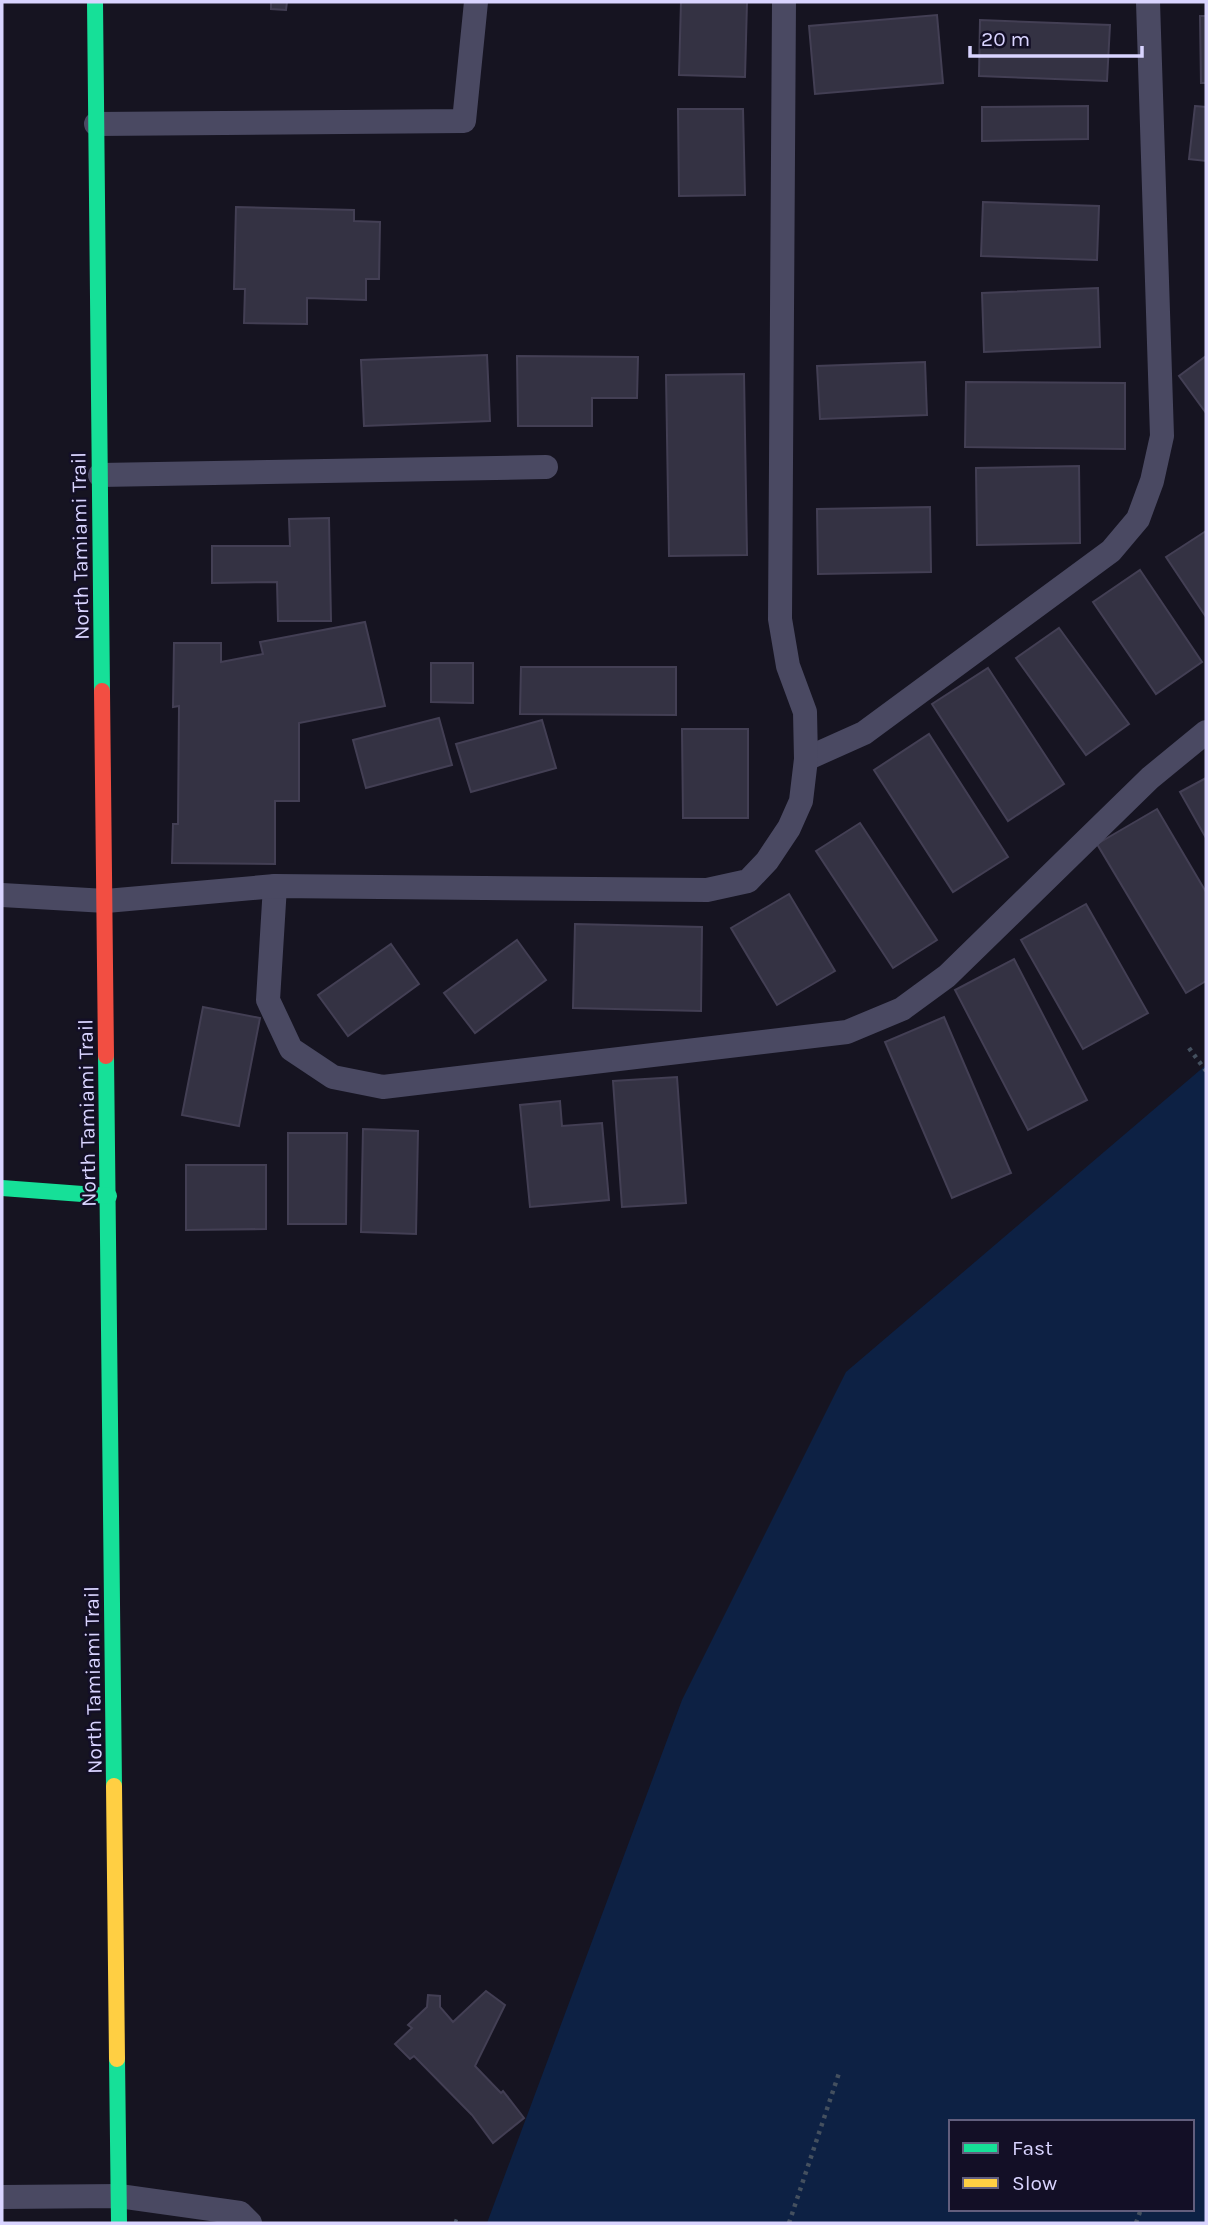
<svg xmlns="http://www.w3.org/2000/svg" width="1208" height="2225" font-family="Karla,sans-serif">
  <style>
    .water { fill: #0d2144; fill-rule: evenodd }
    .building { fill: #343243; stroke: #433f54; stroke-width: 2 }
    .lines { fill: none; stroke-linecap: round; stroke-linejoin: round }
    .path { stroke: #44505f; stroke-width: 4.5; stroke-dasharray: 3.5 5; stroke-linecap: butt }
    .lane { stroke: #4a4962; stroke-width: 24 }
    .fast { stroke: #16e098; stroke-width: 16 }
    .slow { stroke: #ffcf43; stroke-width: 16 }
    .jam { stroke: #f24e42; stroke-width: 16 }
    .labels { text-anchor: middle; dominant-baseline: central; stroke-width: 5; stroke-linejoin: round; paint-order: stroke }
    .street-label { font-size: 21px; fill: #d9d4ff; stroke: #130f26 }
  </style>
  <rect width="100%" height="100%" fill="#161421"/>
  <path class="water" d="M1206 1065V2223H487L682 1700 846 1372ZM951 2122H1192V2209H951Z"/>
  <g class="building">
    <polygon points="271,2 287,2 286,10 271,9"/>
    <polygon points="681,2 747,2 745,77 679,75"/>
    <polygon points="937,15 943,83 815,94 809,26"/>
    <polygon points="1200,16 1206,16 1206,83 1201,83"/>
    <polygon points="980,20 1110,25 1107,81 979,76"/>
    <polygon points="1088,106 1088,139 982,141 982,107"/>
    <polygon points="1195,106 1206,107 1206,161 1189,159"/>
    <polygon points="678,109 743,109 745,195 679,196"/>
    <polygon points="983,202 1099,206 1097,260 981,256"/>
    <polygon points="236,207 354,210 354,221 380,222 379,279 366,279 366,300 307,298 307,324 244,323 245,289 234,289"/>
    <polygon points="1098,288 1100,347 984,352 982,293"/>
    <polygon points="487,355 490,421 364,426 361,360"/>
    <polygon points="517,356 638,357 637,398 592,398 592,426 518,426"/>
    <polygon points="1206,356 1206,413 1179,376"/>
    <polygon points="925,362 927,415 820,419 817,366"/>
    <polygon points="744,374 747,555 669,556 666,375"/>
    <polygon points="966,382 1125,383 1125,449 965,447"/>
    <polygon points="1079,466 1080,543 977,545 976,468"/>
    <polygon points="930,507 931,572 818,574 817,509"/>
    <polygon points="329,518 331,621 278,621 277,582 212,583 212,546 290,546 289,519"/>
    <polygon points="1206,531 1206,617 1166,557"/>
    <polygon points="1140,570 1202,662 1156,694 1093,602"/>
    <polygon points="365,622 385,706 299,723 299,801 275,801 275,864 172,863 173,824 178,824 179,706 173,707 174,643 221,643 221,662 263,654 260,642"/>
    <polygon points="1059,628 1129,724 1086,755 1016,658"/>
    <polygon points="431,663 473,663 473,703 431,702"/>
    <polygon points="521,667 676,667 676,715 520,714"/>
    <polygon points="988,668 1064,784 1008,821 932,704"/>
    <polygon points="439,718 452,765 366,788 353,740"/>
    <polygon points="542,720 556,768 471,792 456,744"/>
    <polygon points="682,729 748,729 748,818 683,818"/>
    <polygon points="929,734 1008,857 953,892 874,770"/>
    <polygon points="1206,778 1206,838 1180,792"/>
    <polygon points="1157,809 1206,892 1206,981 1186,993 1097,844"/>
    <polygon points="860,823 937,940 893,968 816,851"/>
    <polygon points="789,894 835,971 777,1005 731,928"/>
    <polygon points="1086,904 1148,1013 1083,1049 1021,940"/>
    <polygon points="575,924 702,927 701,1011 573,1008"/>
    <polygon points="517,940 546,980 475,1033 444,993"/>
    <polygon points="391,944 419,984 348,1036 318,995"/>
    <polygon points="1014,959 1087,1100 1028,1130 955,990"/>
    <polygon points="203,1007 260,1018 239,1126 182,1115"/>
    <polygon points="944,1017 1011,1173 952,1198 885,1042"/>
    <polygon points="677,1077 686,1203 622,1207 613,1081"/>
    <polygon points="560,1101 562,1126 602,1123 609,1200 530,1207 520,1105"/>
    <polygon points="363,1129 418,1131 416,1234 361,1232"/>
    <polygon points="288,1133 347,1133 346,1224 288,1224"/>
    <polygon points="186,1165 266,1165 266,1229 186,1230"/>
    <polygon points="486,1991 505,2005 475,2066 501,2093 503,2091 524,2118 493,2143 472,2115 414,2056 410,2059 395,2044 412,2028 408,2025 427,2007 428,1995 440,1996 440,2007 453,2022"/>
  </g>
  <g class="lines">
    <g class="path">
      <polyline points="1189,1048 1206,1071"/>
      <polyline points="454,2221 460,2223"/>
      <polyline points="789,2223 840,2070"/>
      <polyline points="1136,2223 1141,2209"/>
    </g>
    <g class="lane">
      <polyline points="96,124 464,121 476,2"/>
      <polyline points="100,475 546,467"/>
      <polyline points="806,759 864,733 1111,551 1138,519 1152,481 1162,436 1148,2"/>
      <polyline points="275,886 268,1000 291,1049 333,1077 383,1087 847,1032 902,1009 947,976 1150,778 1206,732"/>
      <polyline points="2,895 106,901 275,886 707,890 748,881 767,861 789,828 801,801 806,759 805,712 788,666 780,619 784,2"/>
      <polyline points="2,2197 119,2196 240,2213 250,2223"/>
    </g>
    <g class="fast">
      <polyline points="95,2 102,691"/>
      <polyline points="106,1056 114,1786"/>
      <polyline points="2,1188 109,1196"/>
      <polyline points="117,2059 119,2223"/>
    </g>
    <polyline class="slow" points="114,1786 117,2059"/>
    <polyline class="jam" points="102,691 106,1056"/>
  </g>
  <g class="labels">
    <g class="street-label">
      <text transform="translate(80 546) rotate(-91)">North Tamiami Trail</text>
      <text transform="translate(87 1113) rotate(-91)">North Tamiami Trail</text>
      <text transform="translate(93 1680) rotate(-91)">North Tamiami Trail</text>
    </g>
  </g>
  <rect width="1208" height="2225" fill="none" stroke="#d9d4ff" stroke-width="7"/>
  <rect x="949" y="2120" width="245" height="91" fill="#130f26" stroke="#625e7d" stroke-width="2"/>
  <rect x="963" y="2143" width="35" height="10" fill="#16e098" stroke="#625e7d" stroke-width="2"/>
  <text x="1012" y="2155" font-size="21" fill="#d9d4ff">Fast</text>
  <rect x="963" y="2178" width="35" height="10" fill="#ffcf43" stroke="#625e7d" stroke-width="2"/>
  <text x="1012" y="2190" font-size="21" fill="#d9d4ff">Slow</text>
  <path d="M970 46v10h172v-10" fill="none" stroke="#d9d4ff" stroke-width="3.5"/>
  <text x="981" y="46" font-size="21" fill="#d9d4ff" stroke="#130f26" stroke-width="5" paint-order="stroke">20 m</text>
</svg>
